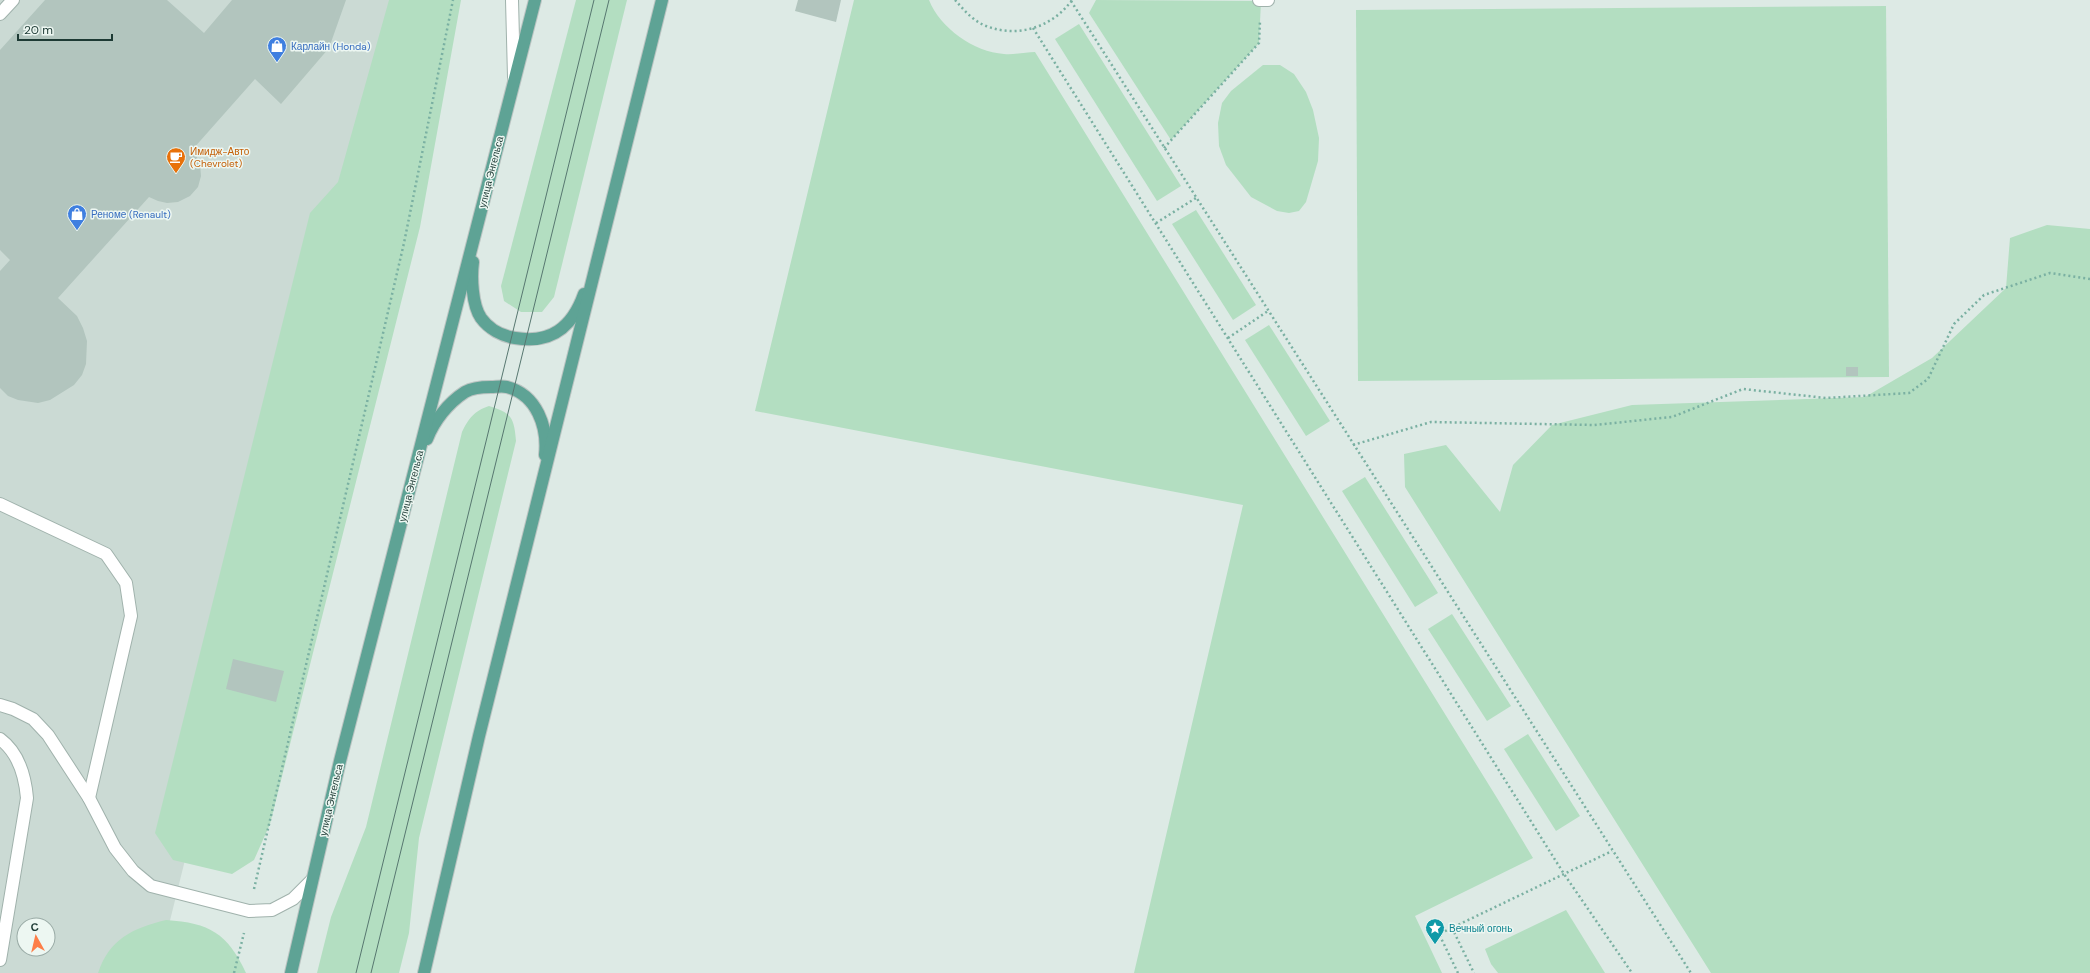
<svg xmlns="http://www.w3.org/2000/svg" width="2090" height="973" font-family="'DM Sans',sans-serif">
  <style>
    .built { fill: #cbdad4; fill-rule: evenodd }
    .green { fill: #b3dec1 }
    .building { fill: #b2c5be }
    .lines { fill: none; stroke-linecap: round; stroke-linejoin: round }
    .service-casing { stroke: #a0b2ac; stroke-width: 14 }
    .minor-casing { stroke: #a0b2ac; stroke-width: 14 }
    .primary-casing { stroke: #bbc4c2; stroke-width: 14 }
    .path { stroke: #7ab0a2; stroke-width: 2.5; stroke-dasharray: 2 3; stroke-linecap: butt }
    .service { stroke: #fff; stroke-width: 12 }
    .minor { stroke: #fff; stroke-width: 12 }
    .primary { stroke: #5ea395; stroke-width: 12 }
    .tram { stroke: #577770; stroke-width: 1 }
    .labels { text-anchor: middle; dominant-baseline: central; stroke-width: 3; stroke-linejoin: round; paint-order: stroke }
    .shop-label { font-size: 10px; fill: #366cbe; stroke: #edf7f2; text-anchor: start }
    .food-label { font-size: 10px; fill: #c56008; stroke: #edf7f2; text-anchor: start }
    .street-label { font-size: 10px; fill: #1d3a34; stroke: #edf7f2 }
    .culture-label { font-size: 10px; fill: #0d838f; stroke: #edf7f2; text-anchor: start }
  </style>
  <rect width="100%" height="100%" fill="#ddeae5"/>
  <path class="built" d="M0 0H398L157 973H0ZM24 925H48V949H24Z"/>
  <g class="green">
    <polygon points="389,0 461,0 420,227 270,824 254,860 232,874 173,860 155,833 310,213 338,182"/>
    <polygon points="576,0 627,0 554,297 542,312 521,312 504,301 501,286"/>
    <path d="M854 0H929C940 28 974 52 1004 54 1014 55 1025 52 1035 52L1497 798 1533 858 1415 916 1442 973H1134L1243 505 755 411Z"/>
    <polygon points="1096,0 1261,1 1259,43 1171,140 1089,13"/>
    <polygon points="1886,6 1889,377 1358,381 1356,10"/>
    <polygon points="1079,24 1181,186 1157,201 1055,39"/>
    <polygon points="1263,65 1280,65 1294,74 1306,92 1313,110 1319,138 1318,161 1306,202 1299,211 1289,213 1277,211 1251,197 1226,165 1219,146 1218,123 1222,103 1231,91"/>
    <polygon points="1196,210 1256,305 1233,320 1172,224"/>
    <polygon points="2047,225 2090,229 2090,973 1711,973 1405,487 1404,454 1446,445 1500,512 1513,465 1552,425 1632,405 1865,397 1932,358 2006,288 2010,238"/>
    <polygon points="1269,325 1330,421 1306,436 1245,340"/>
    <path d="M489 406C512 413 514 418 516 441L419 838 409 933 399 973H317L331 917 366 827 462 432C469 418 474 411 489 406Z"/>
    <polygon points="1365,477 1438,593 1415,607 1342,491"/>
    <polygon points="1452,614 1511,706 1487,721 1428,629"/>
    <polygon points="1528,734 1580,816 1556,831 1504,749"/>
    <polygon points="1566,910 1605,973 1498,973 1491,964 1485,949"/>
    <path d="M166 920C210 923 227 933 246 973H98C109 939 133 928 166 920Z"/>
  </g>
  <g class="building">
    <polygon points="45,0 167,0 204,33 232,0 346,0 329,48 281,104 255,79 193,149 200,164 201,176 198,187 190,196 178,202 167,203 158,201 149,197 58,298 77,316 83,328 87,341 86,364 82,375 74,385 50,400 38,403 18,400 8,396 0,388 0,271 10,260 0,250 0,50"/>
    <polygon points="798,0 841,0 836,22 795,11"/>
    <rect x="1846" y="367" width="12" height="9"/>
    <polygon points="233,659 284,671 276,702 226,689"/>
  </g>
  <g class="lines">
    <g class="service-casing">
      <g id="service">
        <polyline points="1259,0 1268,0"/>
        <polyline points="0,14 13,0"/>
        <polyline points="0,504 106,554 126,583 131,616 89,798"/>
        <polyline points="0,705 13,709 33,719 48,735 89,798 115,848 133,871 151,886 249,911 272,910 293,899 312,880"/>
        <path d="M0 739C19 753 25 775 27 798L0 960"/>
      </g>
    </g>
    <g class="minor-casing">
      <polyline id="minor" points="512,0 514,77"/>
    </g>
    <g class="primary-casing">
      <g id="primary">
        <path d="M473 262C471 277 472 305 481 318 489 329 502 336 515 338 550 344 572 328 584 294"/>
        <path d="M427 439C434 421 448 403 465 392 472 388 483 387 491 387 496 387 502 386 507 387 537 395 548 427 545 455"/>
        <polyline points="291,973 340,761 535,0"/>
        <polyline points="424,973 479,736 662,0"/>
      </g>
    </g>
    <g class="path">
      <path d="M955 0C964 10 973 21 986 26 1017 38 1052 28 1072 0"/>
      <polyline points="1071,1 1691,973"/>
      <polyline points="1033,28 1564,874 1632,973"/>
      <polyline points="1164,148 1259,43 1260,21"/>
      <polyline points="1156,223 1196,198"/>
      <polyline points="1228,338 1268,311"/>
      <polyline points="1353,445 1431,422 1594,425 1672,417 1743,389 1826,398 1909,393 1928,379 1954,324 1984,295 2050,273 2090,279"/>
      <polyline points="254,889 404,243 453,0"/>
      <polyline points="1452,928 1474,973"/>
      <polyline points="234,973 244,933"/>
      <polyline points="1458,973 1439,934 1612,851"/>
    </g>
    <use href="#service" class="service"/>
    <use href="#minor" class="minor"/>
    <use href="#primary" class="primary"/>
    <g class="tram">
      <polyline points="356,973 594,0"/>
      <polyline points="371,973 609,0"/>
    </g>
  </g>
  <defs>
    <g id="shop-pin" transform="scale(1)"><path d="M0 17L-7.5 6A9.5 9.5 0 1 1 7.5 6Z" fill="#3f7fe0" stroke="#edf7f2"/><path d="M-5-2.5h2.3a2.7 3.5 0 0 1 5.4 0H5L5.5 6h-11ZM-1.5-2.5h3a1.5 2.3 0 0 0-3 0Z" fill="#fff"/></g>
    <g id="cafe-pin" transform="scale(1)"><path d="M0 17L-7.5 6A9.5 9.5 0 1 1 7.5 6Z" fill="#e8710a" stroke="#edf7f2"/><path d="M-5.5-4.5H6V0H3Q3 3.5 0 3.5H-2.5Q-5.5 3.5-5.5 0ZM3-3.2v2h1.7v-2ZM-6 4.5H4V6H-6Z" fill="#fff"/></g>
    <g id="sight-pin" transform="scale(1)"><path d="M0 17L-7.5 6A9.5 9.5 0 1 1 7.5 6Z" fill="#0f9aa8" stroke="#edf7f2"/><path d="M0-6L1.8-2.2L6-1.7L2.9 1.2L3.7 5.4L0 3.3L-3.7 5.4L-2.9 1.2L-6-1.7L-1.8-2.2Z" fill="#fff"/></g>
  </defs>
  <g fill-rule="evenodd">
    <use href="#shop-pin" x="277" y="46"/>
    <use href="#cafe-pin" x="176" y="157"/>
    <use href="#shop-pin" x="77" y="214"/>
    <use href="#sight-pin" x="1435" y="928"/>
  </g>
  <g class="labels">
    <g class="shop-label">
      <text x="291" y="46">Карлайн (Honda)</text>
      <text x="91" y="214">Реноме (Renault)</text>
    </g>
    <g class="food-label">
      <text x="190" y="151">Имидж-Авто<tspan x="190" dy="12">(Chevrolet)</tspan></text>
    </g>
    <g class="street-label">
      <text transform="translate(491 172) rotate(-76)">улица Энгельса</text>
      <text transform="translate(411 486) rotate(-76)">улица Энгельса</text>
      <text transform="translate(331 800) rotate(-77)">улица Энгельса</text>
    </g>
    <g class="culture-label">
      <text x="1449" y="928">Вечный огонь</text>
    </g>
  </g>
  <g transform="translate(36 937) rotate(352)"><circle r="19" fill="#edf7f2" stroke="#9aaba6"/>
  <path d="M0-3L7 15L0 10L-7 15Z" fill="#fd7e48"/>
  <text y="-6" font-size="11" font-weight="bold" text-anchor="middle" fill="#1d3a34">С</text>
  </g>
  <path d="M18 34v6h94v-6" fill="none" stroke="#1d3a34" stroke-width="2"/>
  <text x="24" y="34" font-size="12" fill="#1d3a34" stroke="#edf7f2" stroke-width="3" paint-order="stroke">20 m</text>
</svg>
